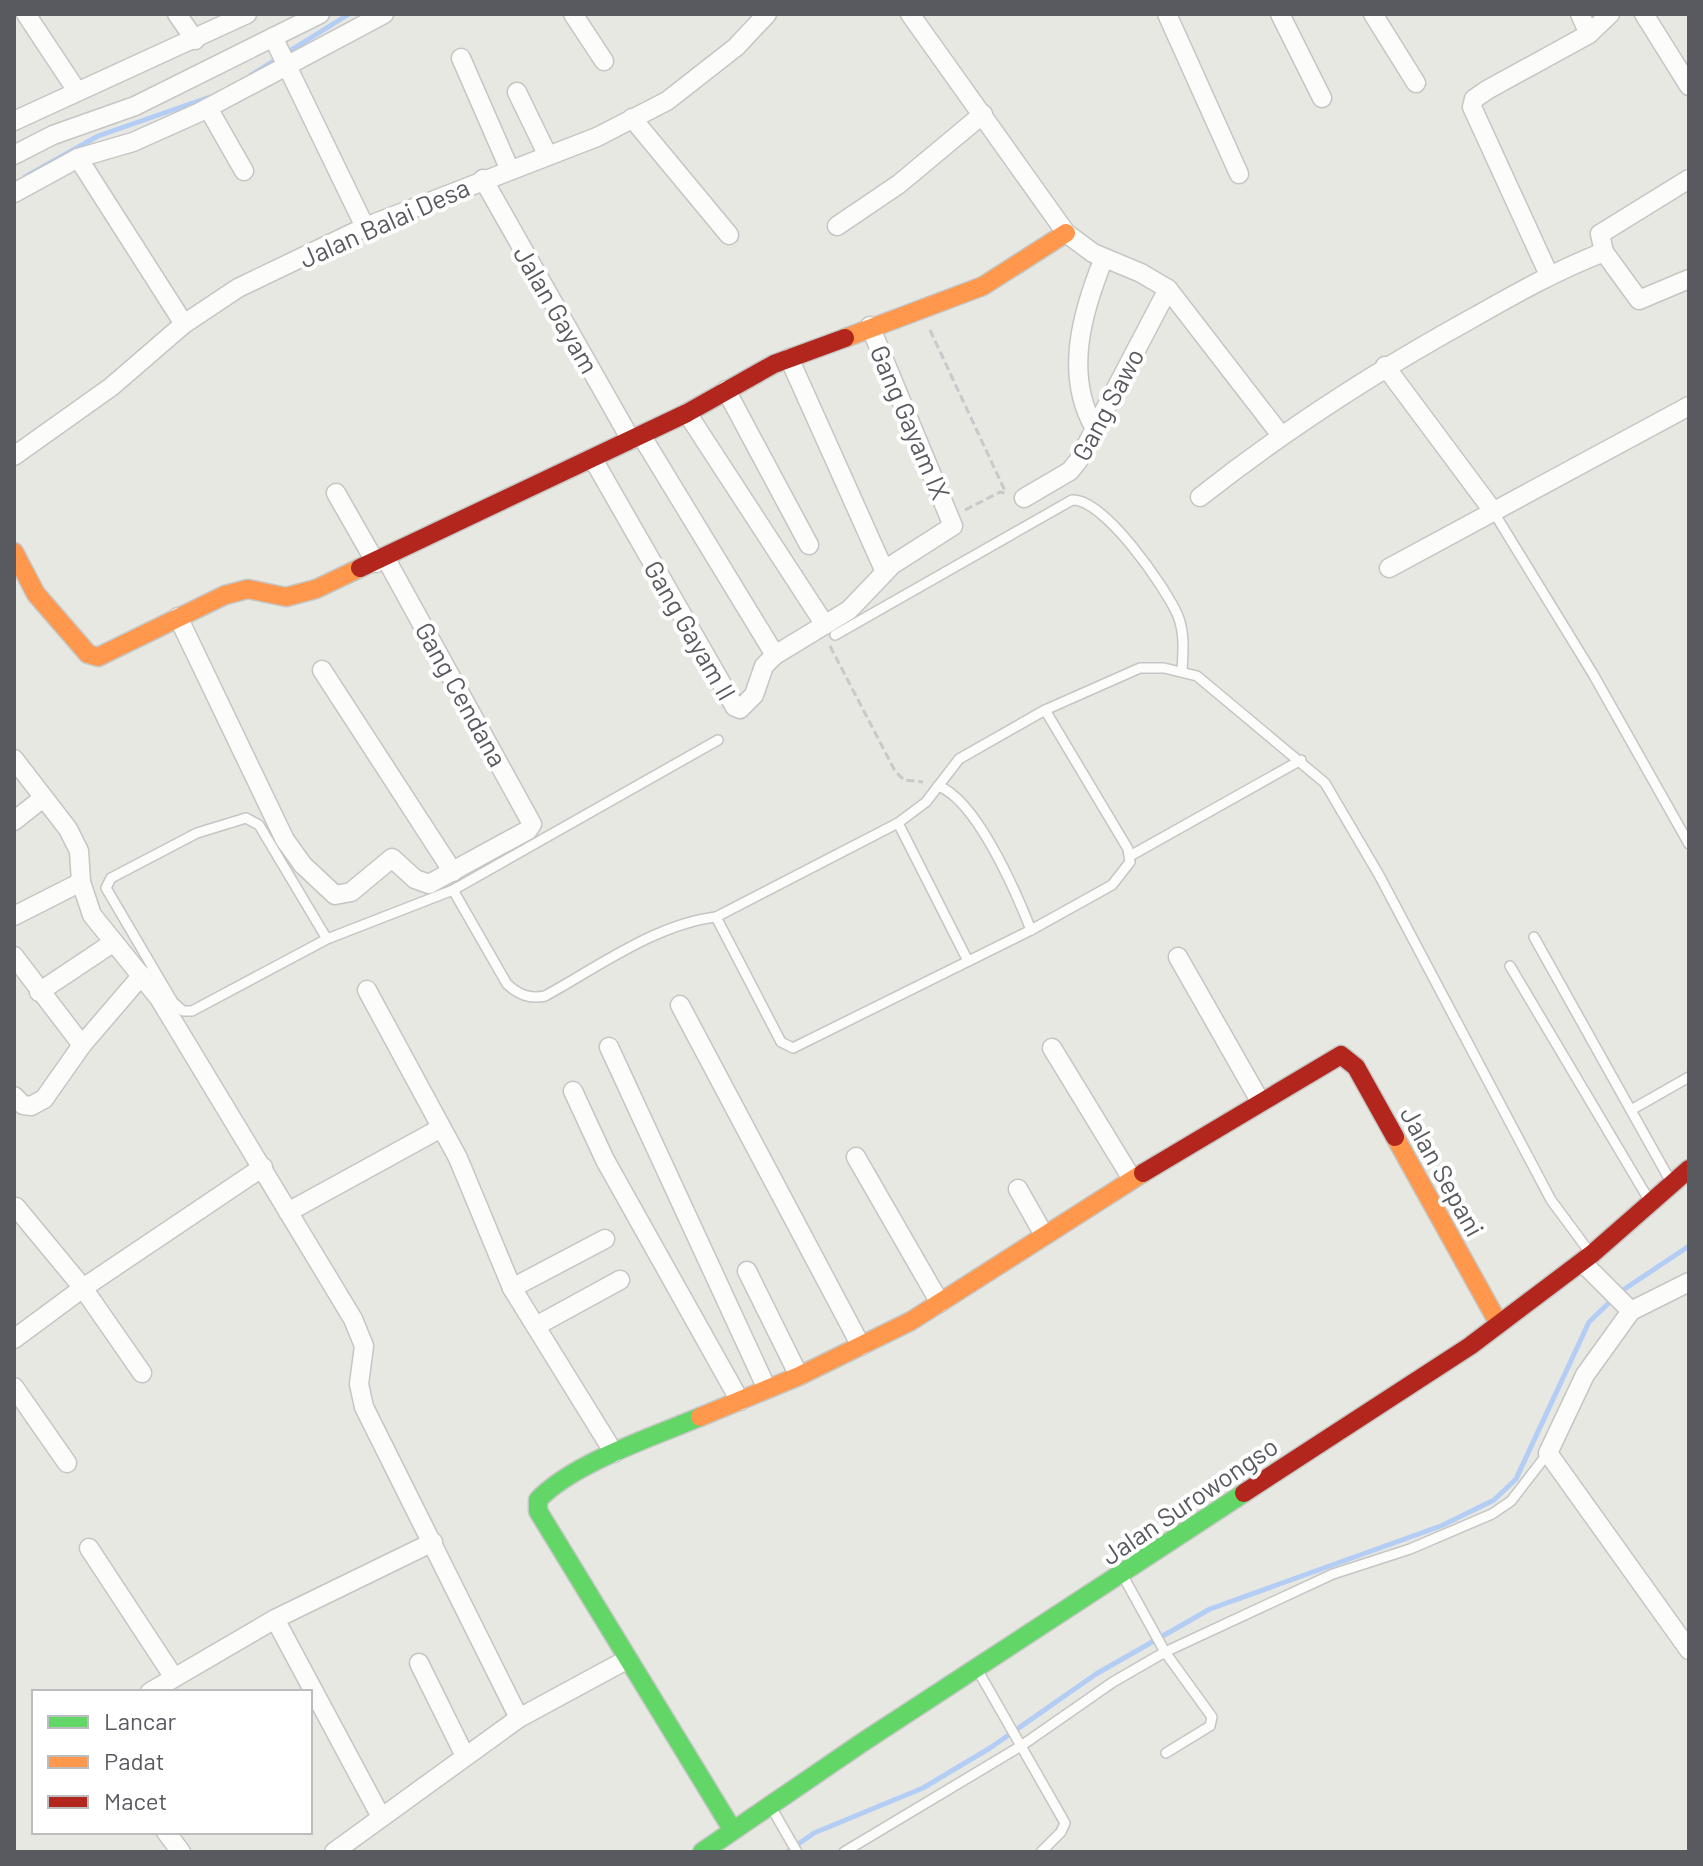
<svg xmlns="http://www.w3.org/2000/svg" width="1703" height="1866" font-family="Barlow,sans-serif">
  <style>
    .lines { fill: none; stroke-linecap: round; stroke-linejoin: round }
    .stream { stroke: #b4cdf5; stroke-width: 5 }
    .lane-casing { stroke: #c5c6c4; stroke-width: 12 }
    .street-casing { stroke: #c5c6c4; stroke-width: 21 }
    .fast-casing { stroke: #c5c7c5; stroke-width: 21 }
    .slow-casing { stroke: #c5c7c5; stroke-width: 21 }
    .jam-casing { stroke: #c5c7c5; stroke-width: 21 }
    .path { stroke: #c6cac9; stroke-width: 3; stroke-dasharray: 8 4; stroke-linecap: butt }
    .lane { stroke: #fcfcfb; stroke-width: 9 }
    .street { stroke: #fcfcfb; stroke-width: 18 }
    .fast { stroke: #63d668; stroke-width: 18 }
    .slow { stroke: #ff974d; stroke-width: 18 }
    .jam { stroke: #b3261e; stroke-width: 18 }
    .labels { text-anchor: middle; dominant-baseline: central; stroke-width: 8; stroke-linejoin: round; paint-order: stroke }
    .street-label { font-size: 26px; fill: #585a60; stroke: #fff }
  </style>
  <rect width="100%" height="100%" fill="#e8e8e2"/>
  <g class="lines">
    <g class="stream">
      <polyline points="251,75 349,14"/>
      <polyline points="25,177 98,136 210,97"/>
      <polyline points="1620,1292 1689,1246"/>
      <polyline points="787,1852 814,1833 923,1788 990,1748 1096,1674 1210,1609 1441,1526 1494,1500 1516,1479 1589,1322 1613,1299"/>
    </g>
    <g class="lane-casing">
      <g id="lane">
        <polyline points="1493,511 1593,674 1689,844"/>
        <path d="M835 635 1072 500C1104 498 1166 588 1178 616 1185 634 1183 653 1182 671"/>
        <polyline points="898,823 968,961"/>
        <polyline points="1130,856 1301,760"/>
        <path d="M453 890 507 984C519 995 529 999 545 996 598 967 656 924 716 917L898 823 926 802 959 759 1045 710 1140 668H1164L1197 676 1325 783 1379 875 1551 1200 1591 1254"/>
        <path d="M716 917 781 1042 793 1048 1031 930C1016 892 976 799 938 786"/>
        <polyline points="1031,930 1112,885 1130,862 1128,849 1045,710"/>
        <polyline points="1534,937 1671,1182"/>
        <polyline points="327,939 259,825 246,818 197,833 111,878 106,888 173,1002 183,1011 192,1011 327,939 453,890 718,740"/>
        <polyline points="1510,966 1649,1200"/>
        <polyline points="1631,1110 1689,1077"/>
        <polyline points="1123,1576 1165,1652 1212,1717 1210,1726 1166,1753"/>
        <polyline points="977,1669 1065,1823 1061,1832 1041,1852"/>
        <polyline points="771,1807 797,1852"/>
        <polyline points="844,1852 1021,1746 1113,1682 1165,1652 1333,1574 1410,1549 1492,1514 1511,1501 1548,1453"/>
      </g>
    </g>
    <g class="street-casing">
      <g id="street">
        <polyline points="26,14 77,91"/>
        <polyline points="177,14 195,40"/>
        <polyline points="573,14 604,61"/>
        <polyline points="910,14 1066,233 1093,253 1141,273 1168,289 1280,434"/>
        <polyline points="1167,14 1239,174"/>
        <polyline points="1280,14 1322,98"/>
        <polyline points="1373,14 1416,83"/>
        <polyline points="1580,14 1589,34"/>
        <polyline points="1644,14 1689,86"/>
        <polyline points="273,37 365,227"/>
        <polyline points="461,58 509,168"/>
        <polyline points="517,92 547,154"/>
        <polyline points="208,108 244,171"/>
        <polyline points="632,118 729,235"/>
        <polyline points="14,121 247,14"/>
        <polyline points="14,155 53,135 135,106 320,14"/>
        <polyline points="78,158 184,324"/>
        <polyline points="483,179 631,440"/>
        <polyline points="14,193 78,158 133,142 200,112 384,14"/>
        <polyline points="837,226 899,184 983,114"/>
        <polyline points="1604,252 1600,234 1689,179"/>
        <polyline points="1549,275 1472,107 1474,99 1487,90 1589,34 1610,14"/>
        <polyline points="789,358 885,572"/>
        <polyline points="1385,366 1493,511"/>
        <polyline points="726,390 809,545"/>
        <polyline points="687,413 825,625"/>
        <path d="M1094 427C1064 374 1082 312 1104 258"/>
        <polyline points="641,435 775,655"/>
        <polyline points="14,456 111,387 184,324 238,288 365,227 597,137 667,101 736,47 767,14"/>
        <polyline points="593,459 735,707 740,709 754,695 764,666 775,655 849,610 892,565 953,526 870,326"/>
        <polyline points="336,493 376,563"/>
        <path d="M1200 497C1286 429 1373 373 1469 320 1513 295 1557 270 1604 252L1639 300 1689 279"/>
        <polyline points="1024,498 1070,471 1078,461 1168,289"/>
        <polyline points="1389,568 1689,406"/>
        <polyline points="178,617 285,840 303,865 335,895 351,892 392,858 415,879 429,884 528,830 532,824 386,559"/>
        <polyline points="322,670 453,872"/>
        <polyline points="14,759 68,829 79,851 81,882 92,915 159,998 353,1319 364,1346 359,1384 364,1407 519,1718"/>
        <polyline points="14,821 43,798"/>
        <polyline points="14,916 81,882"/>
        <polyline points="14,956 82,1045"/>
        <polyline points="1178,957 1260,1101"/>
        <polyline points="367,990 458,1158 512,1288 614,1453"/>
        <polyline points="39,992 114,942"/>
        <polyline points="680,1005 861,1346"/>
        <polyline points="609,1047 767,1389"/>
        <polyline points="1052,1048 1132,1179"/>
        <polyline points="573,1091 605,1160 740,1401"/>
        <polyline points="14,1096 23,1105 31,1106 44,1099 82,1045 142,975"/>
        <polyline points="856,1157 940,1303"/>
        <polyline points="1018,1189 1044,1235"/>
        <polyline points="16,1207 83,1288 142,1373"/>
        <polyline points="288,1212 441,1128"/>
        <polyline points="1582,1262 1631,1311 1689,1282"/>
        <polyline points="747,1271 799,1376"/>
        <polyline points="512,1288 605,1239"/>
        <polyline points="1631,1311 1585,1375 1548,1453 1689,1650"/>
        <polyline points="536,1326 620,1280"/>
        <polyline points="14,1339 83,1288 263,1167"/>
        <polyline points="14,1387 67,1463"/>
        <polyline points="89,1548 173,1676"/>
        <polyline points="275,1619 380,1815"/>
        <polyline points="419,1663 465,1756"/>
        <polyline points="150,1692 275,1619 433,1542"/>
        <polyline points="166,1832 181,1852"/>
        <polyline points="334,1852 519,1718 628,1659"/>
      </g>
    </g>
    <g class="fast-casing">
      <g id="fast">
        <path d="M700 1417C654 1436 571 1464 538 1500V1511L732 1829"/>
        <polyline points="702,1852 863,1742 1244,1493"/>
      </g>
    </g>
    <g class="slow-casing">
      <g id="slow">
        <polyline points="845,338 983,286 1066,233"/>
        <polyline points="14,552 36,594 88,654 98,657 225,595 248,589 286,597 316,589 360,568"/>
        <polyline points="1395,1137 1499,1324"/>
        <polyline points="700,1417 799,1376 911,1321 1143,1173"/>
      </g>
    </g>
    <g class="jam-casing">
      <g id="jam">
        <polyline points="360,568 687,413 774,364 845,338"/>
        <polyline points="1143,1173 1341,1055 1356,1067 1395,1137"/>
        <polyline points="1244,1493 1470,1346 1592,1254 1689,1169"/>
      </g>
    </g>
    <g class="path">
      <polyline points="930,330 1006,493"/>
      <polyline points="965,510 1000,492 1005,493"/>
      <polyline points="830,646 895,771 904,780 923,782"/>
    </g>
    <use href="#lane" class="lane"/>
    <use href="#street" class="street"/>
    <use href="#fast" class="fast"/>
    <use href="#slow" class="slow"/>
    <use href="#jam" class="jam"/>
  </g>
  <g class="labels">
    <g class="street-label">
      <text transform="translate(384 222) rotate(-24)">Jalan Balai Desa</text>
      <text transform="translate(557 309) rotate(60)">Jalan Gayam</text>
      <text transform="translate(1107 404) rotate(-62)">Gang Sawo</text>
      <text transform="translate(911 422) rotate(67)">Gang Gayam IX</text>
      <text transform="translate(691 630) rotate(60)">Gang Gayam II</text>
      <text transform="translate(462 694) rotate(61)">Gang Cendana</text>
      <text transform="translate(1443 1171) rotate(61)">Jalan Sepani</text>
      <text transform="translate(1189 1500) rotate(-34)">Jalan Surowongso</text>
    </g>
  </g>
  <rect width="1703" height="1866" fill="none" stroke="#585a60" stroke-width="32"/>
  <rect x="32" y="1690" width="280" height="144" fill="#ffffff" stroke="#bcbdbf" stroke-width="2"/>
  <rect x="48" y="1716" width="40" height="12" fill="#63d668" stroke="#bcbdbf" stroke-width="2"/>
  <text x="104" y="1730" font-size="24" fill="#585a60">Lancar</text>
  <rect x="48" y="1756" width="40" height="12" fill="#ff974d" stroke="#bcbdbf" stroke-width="2"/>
  <text x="104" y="1770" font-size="24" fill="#585a60">Padat</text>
  <rect x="48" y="1796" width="40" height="12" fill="#b3261e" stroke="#bcbdbf" stroke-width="2"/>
  <text x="104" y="1810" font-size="24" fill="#585a60">Macet</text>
</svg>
